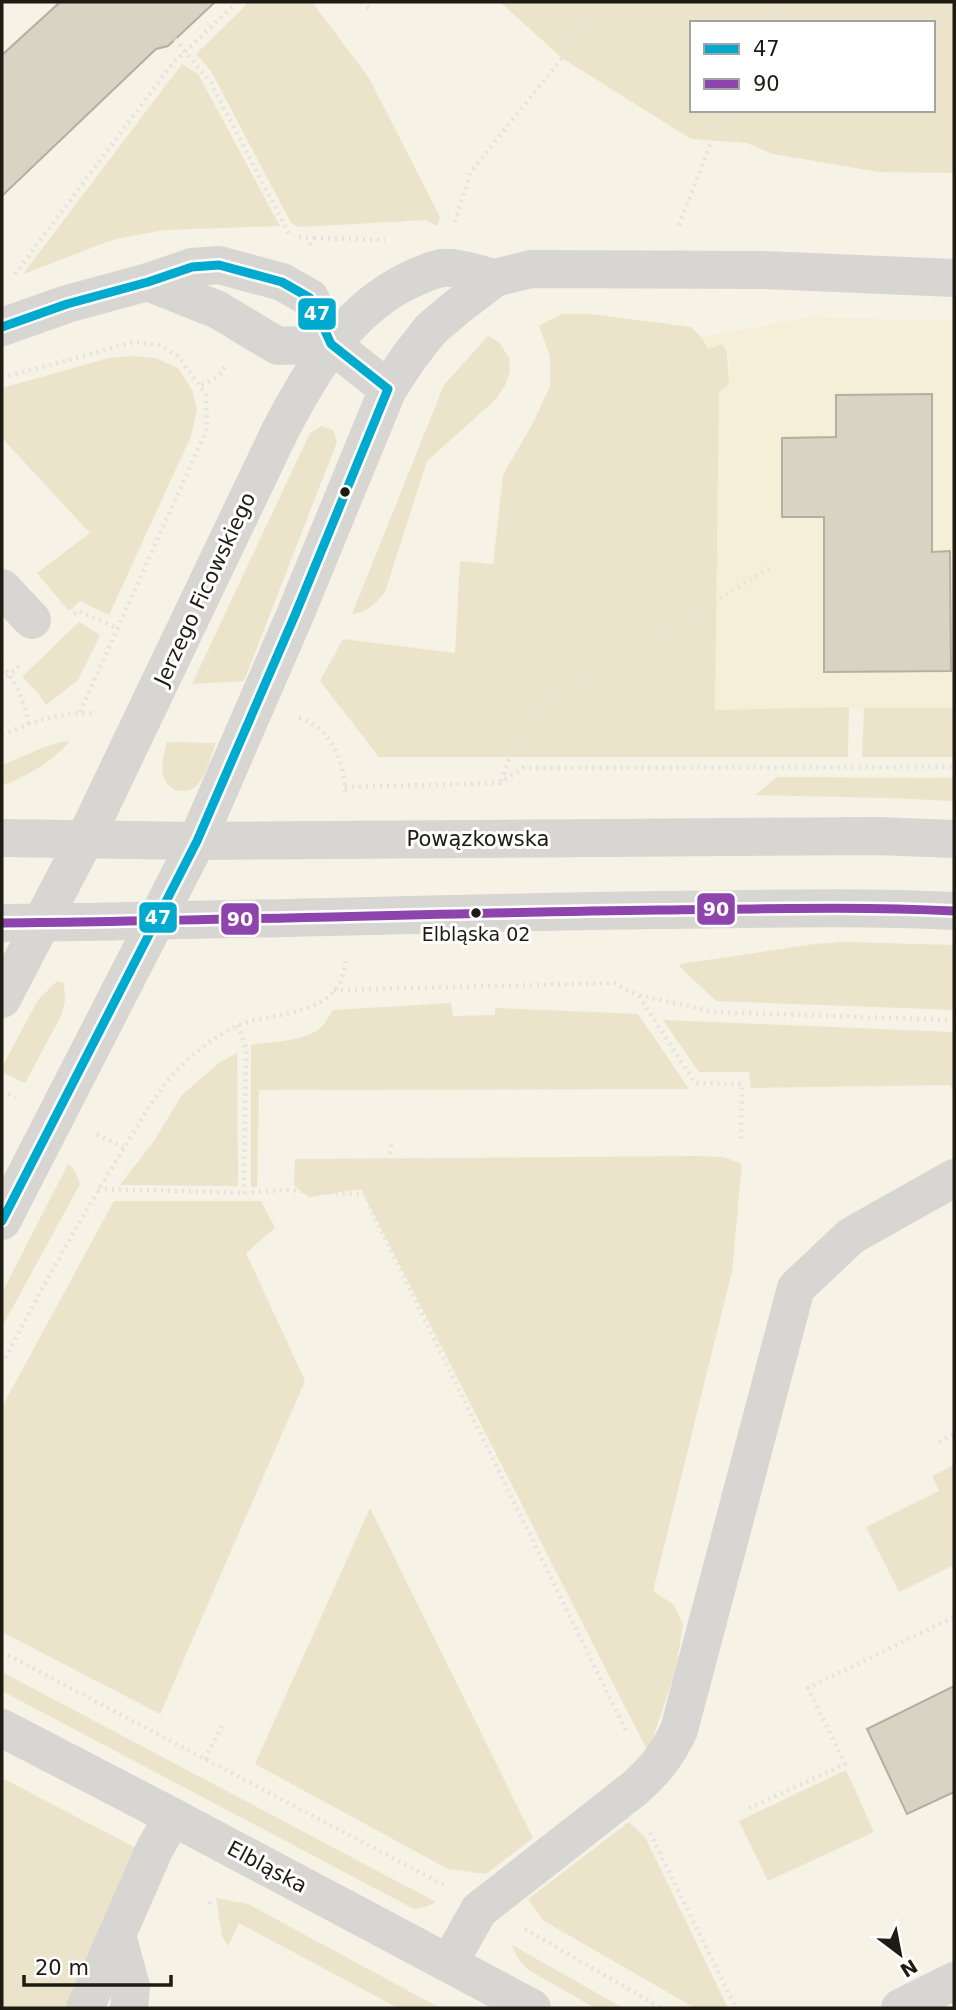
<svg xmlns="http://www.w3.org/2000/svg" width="956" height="2010" font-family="'DejaVu Sans',sans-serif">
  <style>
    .built { fill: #f6efd8 }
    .green { fill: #ebe4ca; fill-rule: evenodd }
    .building { fill: #d8d3c2; stroke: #b2afa5; stroke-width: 2 }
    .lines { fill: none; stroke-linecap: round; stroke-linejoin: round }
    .path { stroke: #e3e2dd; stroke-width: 4.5; stroke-dasharray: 2 5; stroke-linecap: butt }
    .minor { stroke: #d7d6d3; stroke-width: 38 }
    .major { stroke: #d7d6d3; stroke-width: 38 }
    .bus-1-casing { stroke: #fff; stroke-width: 14 }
    .bus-2-casing { stroke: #fff; stroke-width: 14 }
    .bus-1 { stroke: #00a9ce; stroke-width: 9 }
    .bus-2 { stroke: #8e44ad; stroke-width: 9 }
    .bus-dot { fill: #1e1b13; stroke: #fff; stroke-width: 2.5 }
    .labels { text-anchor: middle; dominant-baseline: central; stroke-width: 6; stroke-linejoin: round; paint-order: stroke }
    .bus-label { font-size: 19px; fill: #1e1b13; stroke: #fff }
    .street-label { font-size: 21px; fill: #1e1b13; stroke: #fff }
    .line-badge { stroke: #fff; stroke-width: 2.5 }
    .badge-label { font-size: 19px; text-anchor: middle; font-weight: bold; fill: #fff }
  </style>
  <rect width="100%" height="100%" fill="#f6f2e5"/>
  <polygon class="built" points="812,317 954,321 954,708 715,710 719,392 729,385 729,365 727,353 707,349 701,337"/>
  <g class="green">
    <polygon points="249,2 312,2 369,78 440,217 437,226 426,220 299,227 291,223 211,71 196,54"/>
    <path d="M500 2H954V173L879 172 773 154 747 143 691 139 562 58ZM692 23H933V110H692Z"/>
    <polygon points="182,64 198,74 280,226 165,230 115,239 23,274"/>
    <polygon points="561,314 591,314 691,327 701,337 708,349 723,344 727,353 729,385 719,392 715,710 849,707 848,757 379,757 320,681 343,639 455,653 460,561 493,564 503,475 533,423 550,386 550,356 539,326"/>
    <path d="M488 336 499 342 509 358 510 371 505 386 495 400 427 461 385 592C376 603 367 613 352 614L444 385Z"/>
    <polygon points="132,356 155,358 178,368 192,390 197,410 191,436 109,615 80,601 69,611 37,573 90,533 2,438 2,388 109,358"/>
    <polygon points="322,426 333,430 337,442 244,681 192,684 310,433"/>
    <polygon points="79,622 100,635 78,680 46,705 38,693 22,677"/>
    <polygon points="864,708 954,708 954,757 862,757"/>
    <path d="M70 741C51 763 28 775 2 786V765C25 757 45 743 70 741Z"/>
    <path d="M167 742 216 743C211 756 207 774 198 784 187 797 166 791 163 775 161 764 164 752 167 742Z"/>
    <polygon points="777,777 954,778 954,801 887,798 755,795"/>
    <polygon points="845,942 954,945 954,1010 716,1001 679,966 681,964 814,944"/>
    <polygon points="57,981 64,983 65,1001 61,1016 25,1083 2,1072 2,1067 38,1000"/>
    <path d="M451 1003 453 1016 495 1015V1008L638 1014 689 1089 259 1090 257 1187H251V1045C269 1042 305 1041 319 1029 325 1024 329 1017 333 1010Z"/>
    <polygon points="663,1020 954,1032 954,1092 950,1085 751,1088 749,1072 699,1072"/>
    <polygon points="237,1053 238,1186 120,1185 154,1141 182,1095 219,1063"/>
    <polygon points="693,1156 724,1157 742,1164 732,1271 653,1591 673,1604 683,1624 676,1669 651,1744 646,1748 361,1189 309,1197 294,1186 295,1159"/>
    <polygon points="68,1164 74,1169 80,1184 2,1327 2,1293"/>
    <polygon points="114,1201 261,1201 275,1228 246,1253 305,1381 160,1714 2,1632 2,1407"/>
    <polygon points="954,1465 954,1565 899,1592 866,1527 939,1491 932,1476"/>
    <polygon points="370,1508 533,1838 486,1874 448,1869 255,1764"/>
    <polygon points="2,1672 436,1902 425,1907 414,1909 2,1691"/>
    <polygon points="846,1770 874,1832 768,1881 739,1821"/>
    <polygon points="2,1778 136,1848 71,2008 2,2008"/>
    <polygon points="629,1822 645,1837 728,2008 695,2008 544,1921 528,1899"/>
    <polygon points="216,1898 248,1904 440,2008 398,2008 239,1923 228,1946 222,1936"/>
    <polygon points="512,1945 623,2008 595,2008 527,1969 517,1957"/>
  </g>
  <g class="building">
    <polygon points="60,2 215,2 168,46 156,49 2,196 2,55"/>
    <polygon points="932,394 932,552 950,551 951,671 824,672 824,517 782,517 782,438 836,437 836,395"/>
    <polygon points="954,1686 954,1792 907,1814 867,1729"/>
  </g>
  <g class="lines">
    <g class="path">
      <polyline points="362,2 371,10"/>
      <polyline points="771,23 781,2"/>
      <polyline points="175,39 211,83 290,236"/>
      <polyline points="455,222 470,173 562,58 591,2"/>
      <polyline points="679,225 711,142 727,110"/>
      <polyline points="299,237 314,238 308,247"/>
      <polyline points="314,238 385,240"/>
      <polyline points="15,274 172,64 237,2"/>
      <polyline points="2,378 134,342 159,345 178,356 200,386"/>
      <polyline points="74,614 78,611 117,628"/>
      <path d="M2 665C17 682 24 702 29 724"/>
      <polyline points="2,682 22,663"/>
      <polyline points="80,712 207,429 206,395 200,386 219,376 225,367"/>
      <path d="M299 718C331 727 346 764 345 794"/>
      <path d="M2 735C37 720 56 713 95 713"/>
      <polyline points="501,781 514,746 538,710 769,568"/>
      <polyline points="345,787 500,783 523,768 954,767"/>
      <polyline points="334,990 614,983 638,995 715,1012 954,1020"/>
      <polyline points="639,996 695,1083 742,1084 741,1142"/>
      <polyline points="238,1025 246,1048 244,1193"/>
      <polyline points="2,1091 16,1097"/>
      <polyline points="97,1134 124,1148"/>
      <polyline points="98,1189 244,1193 285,1190 366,1195 374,1216 627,1733"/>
      <path d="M366 1195C385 1183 389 1160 392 1140"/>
      <path d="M2 1364C40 1292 79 1220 123 1150 143 1117 161 1082 192 1056 206 1044 224 1031 241 1024 279 1011 343 1016 345 961"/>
      <polyline points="939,1442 954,1434"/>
      <polyline points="2,1652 444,1885"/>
      <polyline points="205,1759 223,1724"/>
      <polyline points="749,1808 845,1764 808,1688 954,1617"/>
      <polyline points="650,1833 736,2008"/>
      <polyline points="210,1904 211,1899"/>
      <polyline points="525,1929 661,2008"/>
    </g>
    <g class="minor">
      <polyline points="148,282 218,310 278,346 331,344"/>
      <polyline points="2,327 67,304 148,282 192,267 219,265 282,282 310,298 331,344 388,389"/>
      <polyline points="2,588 32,620"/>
      <path d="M2 999 85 839 281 429C310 374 342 318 398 286 411 279 427 271 442 268 455 266 481 275 495 278"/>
      <polyline points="2,1221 197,841 295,615 388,389 409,357 431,329 457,307 495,278 531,269 764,270 954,278"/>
      <polyline points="2,1728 173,1817 532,2008"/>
      <polyline points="117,1935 131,1987 129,2008"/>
      <path d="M449 1963 479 1910 635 1788C656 1769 667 1755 679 1730L796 1288 851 1236 954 1178"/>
      <polyline points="85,2008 155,1848 173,1817"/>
      <polyline points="900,2008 954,1981"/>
    </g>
    <g class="major">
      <polyline points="2,838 197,841 877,836 954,839"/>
      <path d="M2 923C221 921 439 913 658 910 757 909 856 906 954 911"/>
    </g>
    <g class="bus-1-casing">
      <polyline id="bus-1" points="2,327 67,304 148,282 192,267 219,265 282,282 310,298 331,344 388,389 295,615 197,841 2,1221"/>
    </g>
    <g class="bus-2-casing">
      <path id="bus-2" d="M2 923C221 921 439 913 658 910 757 909 856 906 954 911"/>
    </g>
    <use href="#bus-1" class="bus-1"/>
    <use href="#bus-2" class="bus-2"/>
  </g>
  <g class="bus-dot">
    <circle cx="345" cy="492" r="6"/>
    <circle cx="476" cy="913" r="6"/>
  </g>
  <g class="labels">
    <g class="bus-label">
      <text x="476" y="934">Elbląska 02</text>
    </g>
    <g class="street-label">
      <text transform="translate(205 589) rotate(-65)">Jerzego Ficowskiego</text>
      <text x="478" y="839">Powązkowska</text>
      <text transform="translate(267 1867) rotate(28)">Elbląska</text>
    </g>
  </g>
  <g class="line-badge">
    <rect x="297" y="297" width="40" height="34" rx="7" fill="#00a9ce"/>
    <rect x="696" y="892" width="40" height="34" rx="7" fill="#8e44ad"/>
    <rect x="138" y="901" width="40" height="33" rx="7" fill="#00a9ce"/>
    <rect x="220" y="902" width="40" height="34" rx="7" fill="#8e44ad"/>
  </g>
  <g class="badge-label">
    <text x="317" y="320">47</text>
    <text x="716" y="916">90</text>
    <text x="158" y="924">47</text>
    <text x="240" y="926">90</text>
  </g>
  <rect width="956" height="2010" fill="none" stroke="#1e1b13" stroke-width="7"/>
  <rect x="690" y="21" width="245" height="91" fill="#ffffff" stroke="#a5a4a1" stroke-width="2"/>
  <rect x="704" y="44" width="35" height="10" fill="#00a9ce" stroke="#a5a4a1" stroke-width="2"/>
  <text x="753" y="56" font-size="21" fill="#1e1b13">47</text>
  <rect x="704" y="79" width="35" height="10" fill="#8e44ad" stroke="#a5a4a1" stroke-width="2"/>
  <text x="753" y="91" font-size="21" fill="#1e1b13">90</text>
  <g transform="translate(900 1954) rotate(148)" stroke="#ffffff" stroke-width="5" paint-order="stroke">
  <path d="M0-5L12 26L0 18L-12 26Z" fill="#1e1b13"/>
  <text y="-10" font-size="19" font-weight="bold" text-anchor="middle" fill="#1e1b13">N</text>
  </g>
  <path d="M24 1975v10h147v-10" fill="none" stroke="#1e1b13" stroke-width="3.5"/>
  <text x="35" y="1975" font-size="21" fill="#1e1b13" stroke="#ffffff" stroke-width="5" paint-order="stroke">20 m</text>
</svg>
